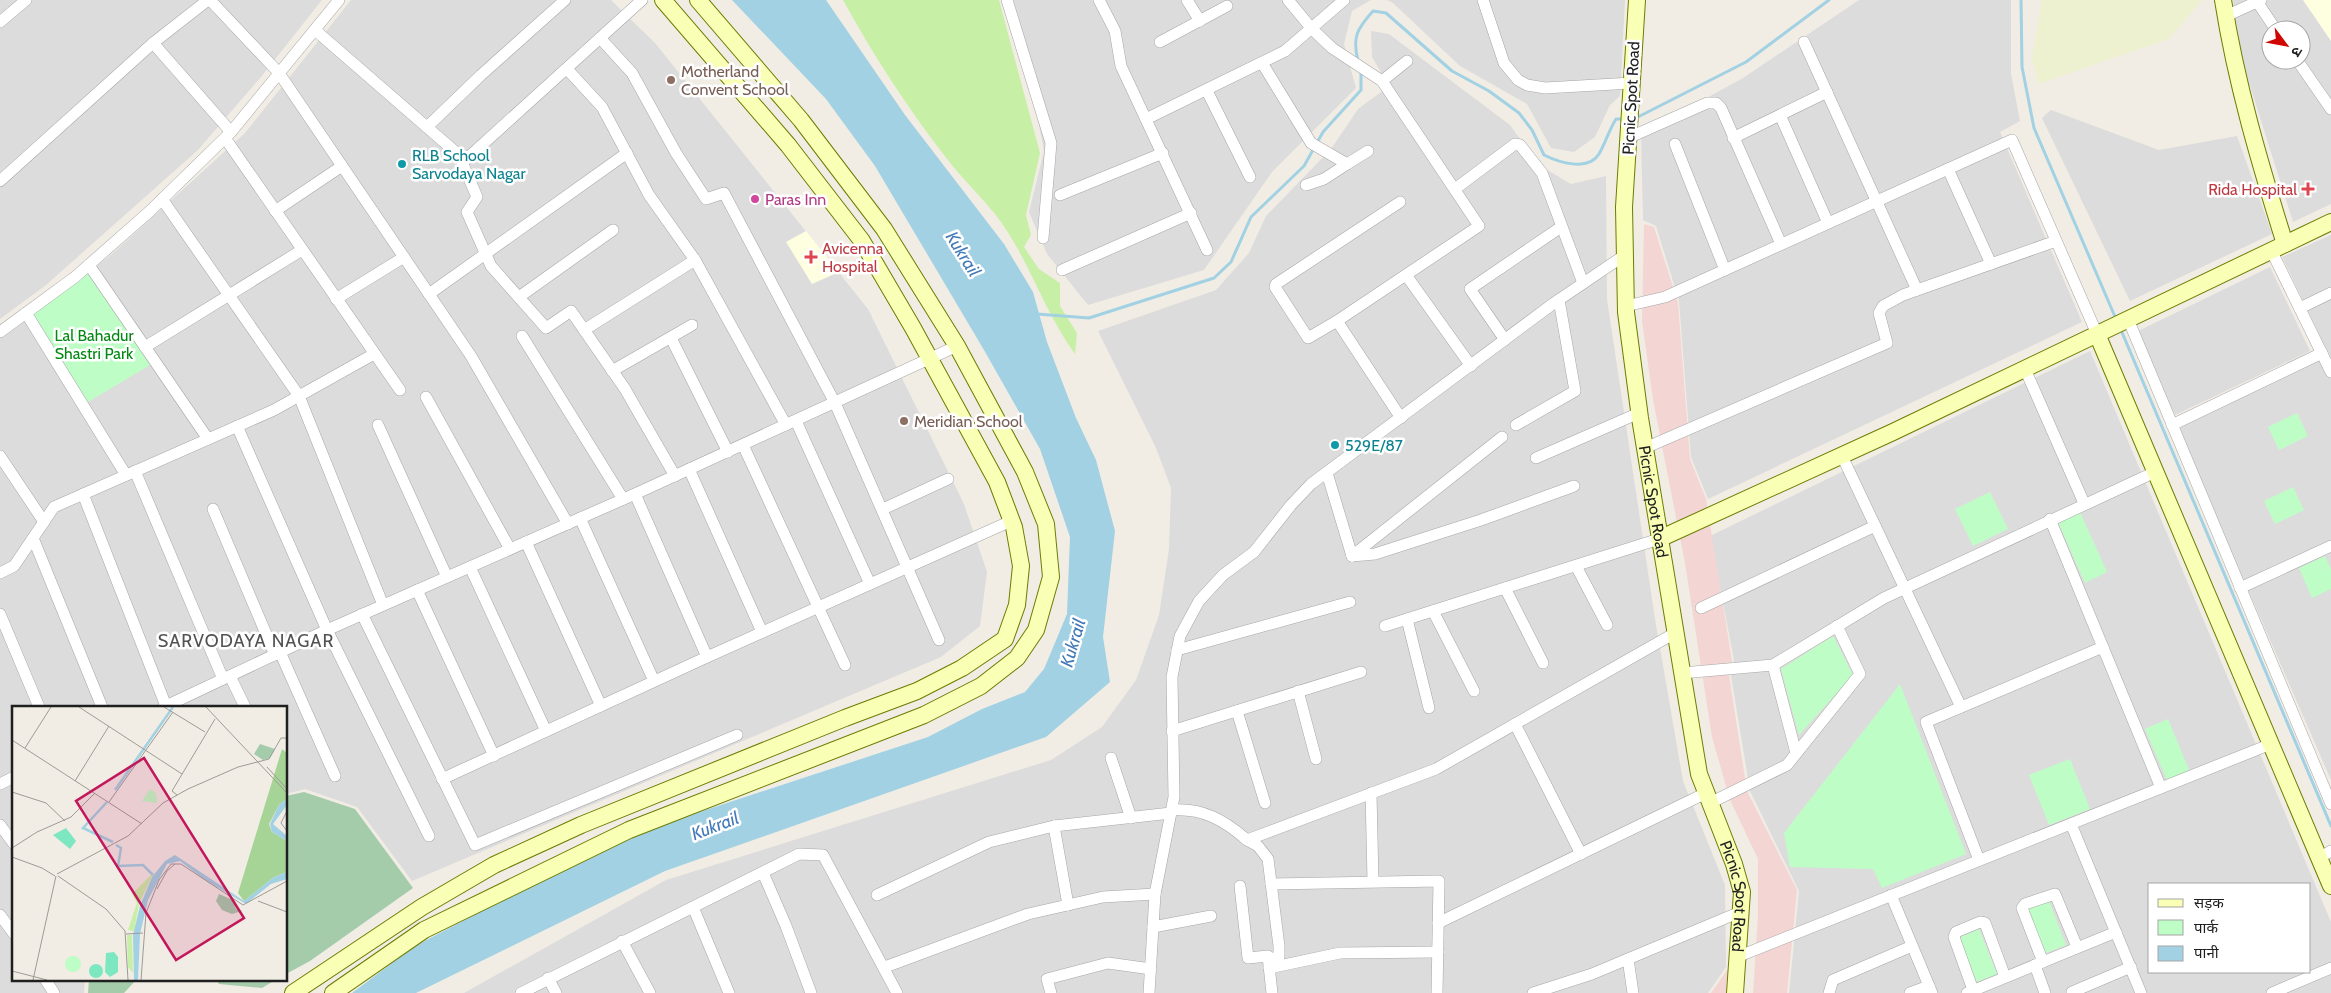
<svg xmlns="http://www.w3.org/2000/svg" width="2331" height="993" font-family="Cabin,'Noto Sans Devanagari',sans-serif">
  <style>
    .residential { fill: #dddcdc; fill-rule: evenodd }
    .commercial { fill: #f3d5d3 }
    .education { fill: #feffe0 }
    .farmland { fill: #edf1cf }
    .grass { fill: #c8efa6 }
    .cemetery { fill: #a4ccab }
    .park { fill: #befec6 }
    .water { fill: #a1d1e2 }
    .lines { fill: none; stroke-linecap: round; stroke-linejoin: round }
    .stream { stroke: #a1d1e2; stroke-width: 3 }
    .street-casing { stroke: #a6a6a6; stroke-width: 12 }
    .secondary-casing { stroke: #6b7d00; stroke-width: 18 }
    .street { stroke: #fff; stroke-width: 11 }
    .secondary { stroke: #f9ffb5; stroke-width: 16 }
    .education-dot { fill: #8d6e63; stroke: #fff; stroke-width: 2 }
    .culture-dot { fill: #0f9aa8; stroke: #fff; stroke-width: 2 }
    .health-dot { fill: #e0444e; stroke: #fff; stroke-width: 2 }
    .hotel-dot { fill: #d1479c; stroke: #fff; stroke-width: 2 }
    .labels { text-anchor: middle; dominant-baseline: central; stroke-width: 5; stroke-linejoin: round; paint-order: stroke }
    .education-label { font-size: 16px; fill: #785e54; stroke: #fff; text-anchor: start }
    .street-label { font-size: 16px; fill: #1f1f1f; stroke: #fff }
    .culture-label { font-size: 16px; fill: #0d838f; stroke: #fff; text-anchor: start }
    .health-label { font-size: 16px; fill: #be3a42; stroke: #fff; text-anchor: end }
    .hotel-label { font-size: 16px; fill: #b23c85; stroke: #fff; text-anchor: start }
    .park-label { font-size: 16px; fill: #028912; stroke: #fff }
    .water-label { font-size: 18px; font-style: italic; fill: #4279b8; stroke: #fff }
    .neighbourhood-label { font-size: 18px; letter-spacing: 1px; fill: #525252; stroke: #fff }
    .inset-river { fill: none; stroke: #a1d1e2; stroke-width: 2.5 }
    .inset-road { fill: none; stroke: #9d9b96; stroke-width: 1 }
    .view { fill: #c2185b; fill-opacity: 0.15; stroke: #c2185b; stroke-width: 2.5 }
    .inset-edge { fill: none; stroke: #1f1f1f; stroke-width: 2.5 }
  </style>
  <rect width="100%" height="100%" fill="#f1ede5"/>
  <g class="residential">
    <polygon points="0,0 322,0 261,77 198,150 46,285 0,319"/>
    <polygon points="351,0 611,0 655,43 868,309 964,504 987,572 980,626 941,657 412,881 357,807 305,789 286,794 286,707 14,707 14,979 85,979 84,993 0,993 0,332 30,318 112,254 245,133"/>
    <polygon points="1008,0 1371,0 1352,11 1344,44 1356,88 1272,172 1204,270 1088,305 1047,254 1029,212 1044,151 1030,78"/>
    <polygon points="1387,0 1625,0 1620,96 1610,105 1595,137 1574,152 1551,148 1527,104 1460,66 1393,3"/>
    <polygon points="1859,0 2011,0 2011,74 2020,121 2000,132 2082,322 1708,499 1691,457 1679,301 1656,226 1643,220 1641,134 1743,78"/>
    <path d="M2233 0H2331V204L2293 222 2240 54ZM2271 30H2301V60H2271Z"/>
    <polygon points="1371,31 1389,34 1510,125 1539,165 1571,184 1606,176 1607,299 1655,619 1683,781 1725,885 1726,967 1708,993 464,993 666,880 1051,760 1102,727 1136,680 1159,615 1169,549 1171,488 1156,448 1098,331 1216,290 1249,253 1266,216 1331,149 1358,109 1389,86 1372,57"/>
    <polygon points="2051,110 2159,150 2237,136 2272,234 2130,301 2042,118"/>
    <polygon points="2331,235 2331,780 2178,429 2329,355 2282,257"/>
    <polygon points="2270,267 2310,351 2175,415 2136,332"/>
    <path d="M2090 351 2331 922V993H1789L1799 891 1750 791 1731 676 1734 660 1710 536ZM2150 884H2310V972H2150Z"/>
  </g>
  <g class="commercial">
    <polygon points="1644,224 1654,227 1678,303 1690,459 1706,499 1732,661 1729,675 1747,791 1797,890 1787,993 1753,993 1758,915 1758,859 1730,800 1712,737 1685,563 1653,400 1642,321"/>
    <polygon points="1728,969 1732,976 1731,993 1711,993"/>
  </g>
  <g class="education">
    <polygon points="2303,0 2331,0 2331,41"/>
    <polygon points="806,231 839,272 812,284 786,242"/>
  </g>
  <polygon class="farmland" points="2042,0 2202,0 2169,39 2038,84 2032,58"/>
  <path class="grass" d="M843 0H999L1040 153 1026 215 1031 235 1024 247 1039 269 1060 283V306L1077 333 1075 354C1045 313 1030 263 1001 222 986 201 967 184 951 164 911 113 874 57 843 0Z"/>
  <g class="cemetery">
    <polygon points="304,792 355,809 413,888 310,961 286,974 286,796"/>
    <polygon points="89,979 137,979 124,993 88,993"/>
    <polygon points="216,979 277,979 262,988 219,984"/>
  </g>
  <g class="park">
    <polygon points="89,265 155,362 83,405 26,313"/>
    <polygon points="2297,413 2308,436 2279,450 2268,427"/>
    <polygon points="2293,487 2304,510 2275,524 2264,501"/>
    <polygon points="1990,492 2008,529 1973,546 1955,509"/>
    <polygon points="2080,512 2107,572 2085,583 2058,522"/>
    <polygon points="2325,556 2331,569 2331,589 2312,598 2299,568"/>
    <polygon points="1833,636 1853,675 1799,735 1781,669"/>
    <polygon points="1900,684 1966,854 1882,888 1873,869 1790,867 1784,833"/>
    <polygon points="2168,719 2189,770 2167,780 2145,729"/>
    <polygon points="2070,759 2090,809 2049,825 2029,775"/>
    <polygon points="2049,901 2066,945 2046,953 2028,909"/>
    <polygon points="1979,929 1997,974 1976,982 1959,938"/>
  </g>
  <polygon class="water" points="732,0 826,0 905,115 1004,244 1033,292 1047,342 1076,418 1096,460 1115,531 1103,637 1110,682 1046,737 665,871 416,993 352,993 415,946 526,888 657,826 928,737 982,709 1025,692 1044,669 1067,614 1070,537 1040,449 984,350 875,166 826,99"/>
  <g class="lines">
    <g class="stream">
      <polyline points="2021,0 2022,67 2034,128 2116,319"/>
      <path d="M1358 61C1352 37 1357 29 1373 11L1386 13 1452 71 1489 91 1519 113 1532 130 1544 155C1558 162 1588 172 1599 154 1605 144 1609 130 1616 119H1626"/>
      <polyline points="1634,119 1746,62 1829,0"/>
      <polyline points="1037,314 1089,318 1214,278 1231,262 1251,217 1304,166 1323,132 1361,90 1361,72"/>
      <polyline points="2121,330 2331,826"/>
    </g>
    <g class="street-casing">
      <g id="street">
        <polyline points="210,0 279,73 471,356 568,524"/>
        <polyline points="1007,0 1051,143 1043,238"/>
        <polyline points="1099,0 1115,31 1121,66 1207,250"/>
        <polyline points="1187,0 1200,21"/>
        <polyline points="1288,0 1312,29 1332,48 1382,81 1479,226 1337,321 1308,338 1275,287 1276,284 1400,202"/>
        <polyline points="1483,0 1504,63 1518,80 1527,85 1545,88 1632,83"/>
        <polyline points="2258,3 2276,30"/>
        <polyline points="2226,16 2261,0"/>
        <polyline points="0,22 26,0"/>
        <polyline points="315,30 459,155 477,197 467,212 491,266 546,328 571,311 625,389 675,476"/>
        <polyline points="600,38 632,73 676,153 706,199 724,193 835,403 939,640"/>
        <polyline points="1160,42 1227,6"/>
        <polyline points="1804,42 1917,290"/>
        <polyline points="153,43 231,132"/>
        <polyline points="2297,60 2331,109"/>
        <polyline points="1262,63 1311,143 1347,164 1368,151"/>
        <polyline points="567,69 602,107 649,195 695,260 786,425"/>
        <polyline points="1382,81 1407,61"/>
        <polyline points="1207,91 1250,177"/>
        <polyline points="1780,115 1828,223"/>
        <polyline points="1146,119 1285,51 1344,0"/>
        <polyline points="427,127 481,75 565,0"/>
        <polyline points="225,138 400,390"/>
        <polyline points="1628,138 1707,103 1716,103 1721,108 1781,244"/>
        <polyline points="1733,138 1827,92"/>
        <polyline points="1675,144 1725,270"/>
        <polyline points="462,163 642,0"/>
        <polyline points="1948,169 1991,264"/>
        <polyline points="0,181 153,43 208,0"/>
        <polyline points="1306,185 1324,179 1347,164"/>
        <polyline points="1455,189 1515,144 1520,145 1542,173 1583,283"/>
        <polyline points="1060,195 1163,153"/>
        <polyline points="162,199 299,396 383,605"/>
        <polyline points="275,211 342,166"/>
        <polyline points="2271,250 2331,372"/>
        <polyline points="89,265 208,439"/>
        <polyline points="1062,270 1191,213"/>
        <polyline points="1406,275 1471,366"/>
        <polyline points="429,294 627,153"/>
        <polyline points="519,297 613,230"/>
        <polyline points="336,299 404,257"/>
        <polyline points="1626,306 1665,297 2012,140 2097,334"/>
        <polyline points="2300,308 2331,293"/>
        <polyline points="26,313 126,475"/>
        <polyline points="2128,319 2331,804"/>
        <polyline points="1337,321 1401,418"/>
        <polyline points="584,330 695,260"/>
        <polyline points="0,332 75,277 150,211 231,132 339,0"/>
        <polyline points="522,336 623,499"/>
        <polyline points="671,338 728,452"/>
        <polyline points="1505,340 1470,289 1561,227"/>
        <polyline points="145,347 302,250"/>
        <polyline points="2025,369 2084,503"/>
        <polyline points="612,371 692,325"/>
        <polyline points="426,397 510,549"/>
        <polyline points="796,421 870,584"/>
        <polyline points="378,425 447,577"/>
        <polyline points="1516,425 1575,391 1559,300"/>
        <polyline points="2172,425 2322,353"/>
        <polyline points="237,426 327,630 429,836"/>
        <polyline points="743,445 845,665"/>
        <polyline points="1645,448 1887,343 1879,313 1883,306 1903,295 2056,241"/>
        <polyline points="0,456 44,522"/>
        <polyline points="1842,456 1961,707"/>
        <polyline points="1536,458 1639,413"/>
        <polyline points="689,469 762,632"/>
        <polyline points="135,471 223,679"/>
        <polyline points="1327,473 1352,556"/>
        <polyline points="83,494 166,706"/>
        <polyline points="635,494 707,657"/>
        <polyline points="213,509 275,655"/>
        <polyline points="883,509 948,479"/>
        <polyline points="580,518 654,681"/>
        <polyline points="2050,519 2161,788"/>
        <polyline points="33,538 102,707"/>
        <polyline points="526,542 601,706"/>
        <polyline points="1352,556 1375,554 1481,520 1574,486"/>
        <polyline points="1352,556 1502,437"/>
        <polyline points="1576,566 1607,625"/>
        <polyline points="470,567 546,731"/>
        <polyline points="0,573 14,566 54,507 274,410 374,354"/>
        <polyline points="1505,588 1543,663"/>
        <polyline points="2240,588 2331,546"/>
        <polyline points="417,590 494,756"/>
        <polyline points="1701,608 1875,526"/>
        <polyline points="1433,611 1474,691"/>
        <polyline points="0,614 39,707"/>
        <polyline points="362,614 475,845 737,735"/>
        <polyline points="1407,619 1429,708"/>
        <polyline points="1385,626 1659,539"/>
        <polyline points="1177,650 1350,602"/>
        <polyline points="280,652 335,776"/>
        <polyline points="1773,665 1796,753"/>
        <polyline points="1682,673 1773,665 1884,598 2155,472"/>
        <polyline points="230,676 245,707"/>
        <polyline points="1298,691 1316,759"/>
        <polyline points="164,707 327,630 635,494 957,346"/>
        <polyline points="1237,711 1265,803"/>
        <polyline points="1515,724 1581,854"/>
        <polyline points="1172,731 1361,672"/>
        <polyline points="1111,758 1131,818"/>
        <polyline points="442,779 707,657 1011,521"/>
        <polyline points="0,784 14,777"/>
        <polyline points="1371,793 1373,881"/>
        <polyline points="1710,803 1787,765 1860,674 1837,626"/>
        <path d="M1172 810C1203 808 1224 820 1247 840L1436 769 1675 633"/>
        <polyline points="2071,824 2141,993"/>
        <polyline points="0,825 14,844"/>
        <polyline points="1054,826 1068,905"/>
        <polyline points="1247,840 1258,846 1268,859 1279,946 1279,957 1268,959"/>
        <polyline points="2319,858 2331,851"/>
        <polyline points="1979,860 1926,722 2103,647"/>
        <polyline points="763,873 786,926 811,993"/>
        <polyline points="1271,884 1439,881 1437,993"/>
        <polyline points="1240,886 1248,958 1268,956 1272,993"/>
        <polyline points="877,895 989,842 1054,826 1171,813"/>
        <polyline points="1891,895 1932,993"/>
        <polyline points="693,907 729,993"/>
        <polyline points="0,915 14,934"/>
        <polyline points="1438,923 1706,793"/>
        <polyline points="1153,927 1211,916"/>
        <polyline points="622,941 650,993"/>
        <polyline points="1737,957 2271,744"/>
        <polyline points="1628,959 1633,993"/>
        <polyline points="2043,962 2022,908 2025,904 2055,894 2077,947"/>
        <polyline points="2035,965 2045,993"/>
        <polyline points="885,967 1028,914 1103,897 1155,894"/>
        <polyline points="1269,968 1340,953 1438,952"/>
        <polyline points="548,978 556,993"/>
        <polyline points="45,979 54,993"/>
        <polyline points="1973,990 1954,937 1956,932 1980,922 1985,923 2005,977"/>
        <polyline points="2072,992 2131,967"/>
        <polyline points="521,993 799,854 823,855 897,993"/>
        <polyline points="1051,993 1047,979 1108,963 1151,969"/>
        <polyline points="1149,993 1155,894 1174,797 1172,677 1180,636 1199,601 1223,575 1254,552 1291,505 1311,484 1554,303 1625,255"/>
        <polyline points="1533,993 1592,974 1740,912"/>
        <polyline points="1829,993 1833,980 1912,946"/>
        <polyline points="1910,993 1929,986"/>
        <polyline points="1967,993 2116,932"/>
        <polyline points="2272,993 2331,968"/>
      </g>
    </g>
    <g class="secondary-casing">
      <g id="secondary">
        <path id="s1" d="M1637 0 1624 207 1626 312 1640 418 1699 774 1734 864 1742 892 1735 993"/>
        <path d="M2223 0C2236 83 2260 164 2285 244"/>
        <polyline points="2097,334 2331,886"/>
        <polyline points="1659,539 1893,432 2331,222"/>
        <polyline points="293,993 422,907 494,865 581,825 845,718 917,691 962,668 1005,639 1017,605 1021,566 1014,527 997,482 913,328 862,241 788,145 663,0"/>
        <polyline points="333,993 424,930 629,830 924,715 981,686 1017,658 1036,630 1051,577 1046,524 1025,472 957,346 884,229 801,120 698,0"/>
      </g>
    </g>
    <use href="#street" class="street"/>
    <use href="#secondary" class="secondary"/>
  </g>
  <g class="education-dot">
    <circle cx="671" cy="80" r="5"/>
    <circle cx="904" cy="421" r="5"/>
  </g>
  <g class="culture-dot">
    <circle cx="402" cy="164" r="5"/>
    <circle cx="1335" cy="445" r="5"/>
  </g>
  <g class="health-dot">
    <path d="M2305.5 181.5h5v5h5v5h-5v5h-5v-5h-5v-5h5z"/>
    <path d="M808.5 249.5h5v5h5v5h-5v5h-5v-5h-5v-5h5z"/>
  </g>
  <circle class="hotel-dot" cx="755" cy="199" r="5"/>
  <g class="labels">
    <g class="education-label">
      <text x="681" y="71">Motherland<tspan x="681" dy="18">Convent School</tspan></text>
      <text x="914" y="421">Meridian School</text>
    </g>
    <g class="street-label">
      <text transform="translate(1631 98) rotate(-87)">Picnic Spot Road</text>
      <text stroke="none"><textPath href="#s1" startOffset="504">Picnic Spot Road</textPath></text>
      <text stroke="none"><textPath href="#s1" startOffset="909">Picnic Spot Road</textPath></text>
    </g>
    <g class="culture-label">
      <text x="412" y="155">RLB School<tspan x="412" dy="18">Sarvodaya Nagar</tspan></text>
      <text x="1345" y="445">529E/87</text>
    </g>
    <g class="health-label">
      <text x="2297" y="189">Rida Hospital</text>
      <text x="822" y="248" text-anchor="start">Avicenna<tspan x="822" dy="18">Hospital</tspan></text>
    </g>
    <g class="hotel-label">
      <text x="765" y="199">Paras Inn</text>
    </g>
    <g class="park-label">
      <text x="94" y="335">Lal Bahadur<tspan x="94" dy="18">Shastri Park</tspan></text>
    </g>
    <g class="water-label">
      <text transform="translate(963 254) rotate(58)">Kukrail</text>
      <text transform="translate(1073 643) rotate(-74)">Kukrail</text>
      <text transform="translate(715 826) rotate(-21)">Kukrail</text>
    </g>
    <g class="neighbourhood-label">
      <text x="246" y="641">SARVODAYA NAGAR</text>
    </g>
  </g>
  <g transform="translate(12 706)">
    <rect width="275" height="275" fill="#f1ede5"/>
    <path d="M142 166 127 198 122 225 116 224 125 197 120 188ZM115 229H120L121 267 116 261Z" fill="#c8efa6"/>
    <path d="M270 43 275 47V93L267 99 257 118 260 126 275 135V166L262 171 232 195 226 187Z" fill="#a6d496"/>
    <path d="M248 38 263 43 258 52 251 54 242 48ZM207 188 221 194 224 203 230 205 220 208 210 204 204 195Z" fill="#a4ccab"/>
    <path d="M138 83 144 87 145 97 130 95ZM53 258a8 8 0 1 1 16 0a8 8 0 1 1-16 0Z" fill="#befec6"/>
    <path d="M54 122 64 135 58 143 41 129ZM102 246 106 251V266L98 271 93 266 94 247ZM77 265a7 7 0 1 1 14 0a7 7 0 1 1-14 0Z" fill="#7ce7c1"/>
    <path d="M275 93V99L261 118 275 130V135L260 126 258 118 267 99ZM163 149 232 195 262 171 275 166V173L259 178 234 198 193 174 168 155 155 158 136 194 128 228 126 274H122L121 229 128 200 140 171 153 155Z" fill="#a1d1e2"/>
    <path class="inset-river" d="M103 84 161 1M95 96 71 122 101 136M104 139 109 142 106 160 131 159 141 169"/>
    <path class="inset-road" d="M67 1 170 68M152 1 193 26M194 1 275 87M0 34 130 118M13 42 39 1M255 61 275 83M63 75 97 20M0 86 34 97 53 115M165 89 160 85 203 13M97 96 161 6M275 105 269 117 275 125M0 142 25 126 59 111 83 87M0 151 30 162 43 170M45 168 116 130 151 97 176 83 226 61 257 53 269 32H275M46 170 94 203 113 225 116 274M145 183 155 165 163 158M246 195 275 206M114 228 131 227M0 265 35 274M21 274 44 170M129 274 134 207 147 174 159 158H169L231 199 275 175"/>
    <path class="view" d="M132 52 232 212 164 254 64 95Z"/>
    <rect width="275" height="275" class="inset-edge"/>
  </g>
  <rect x="2148" y="883" width="162" height="90" fill="#ffffff" stroke="#a5a5a5"/>
  <rect x="2158" y="899" width="25" height="8" fill="#f9ffb5" stroke="#a5a5a5"/>
  <text x="2194" y="908" font-size="15" fill="#1f1f1f">सड़क</text>
  <rect x="2158" y="920" width="25" height="15" fill="#befec6" stroke="#a5a5a5"/>
  <text x="2194" y="933" font-size="15" fill="#1f1f1f">पार्क</text>
  <rect x="2158" y="946" width="25" height="15" fill="#a1d1e2" stroke="#a5a5a5"/>
  <text x="2194" y="958" font-size="15" fill="#1f1f1f">पानी</text>
  <g transform="translate(2286 45) rotate(122)"><circle r="24" fill="#ffffff" stroke="#a5a5a5"/>
  <path d="M0-4L9 19L0 12L-9 19Z" fill="#cf0700"/>
  <text y="-8" font-size="14" font-weight="bold" text-anchor="middle" fill="#1f1f1f">उ</text>
  </g>
</svg>
